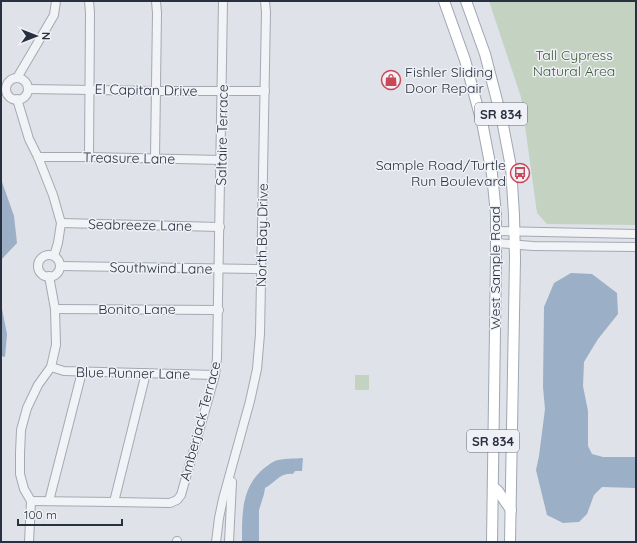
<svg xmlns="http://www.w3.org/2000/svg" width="637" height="543" font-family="Quicksand,sans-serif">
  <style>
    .green { fill: #c4d2c1 }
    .water { fill: #9bafc7 }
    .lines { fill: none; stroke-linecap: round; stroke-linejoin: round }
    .minor-casing { stroke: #a5a9b2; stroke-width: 10 }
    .major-casing { stroke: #9fa7b3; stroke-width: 12 }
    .minor { stroke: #f2f3f6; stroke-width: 8 }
    .major { stroke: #fff; stroke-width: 10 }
    .labels { text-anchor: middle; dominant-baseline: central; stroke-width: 3; stroke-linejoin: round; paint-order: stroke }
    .shield { fill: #eff1f6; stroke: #646a76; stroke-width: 1 }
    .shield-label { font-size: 13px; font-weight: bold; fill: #29303f }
    .park-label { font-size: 14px; fill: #3c5a36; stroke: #eff1f6 }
    .poi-label { font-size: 14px; fill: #29303f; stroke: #eff1f6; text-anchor: start }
    .street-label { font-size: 14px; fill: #29303f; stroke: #eff1f6 }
  </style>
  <rect width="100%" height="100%" fill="#dfe2e8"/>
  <g class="green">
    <polygon points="489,1 636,1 636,225 547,224 537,213 521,97"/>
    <rect x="355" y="375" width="14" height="15"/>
  </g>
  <g class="water">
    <polygon points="1,179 14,216 17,243 1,260"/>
    <polygon points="571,273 592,274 617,293 618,314 598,339 584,362 583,386 588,411 588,446 592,454 603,457 636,457 636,488 602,487 594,495 587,514 579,522 563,523 547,515 536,470 539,456 545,409 543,387 544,307 554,283"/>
    <polygon points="1,304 7,334 5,357 1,356"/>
    <path d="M303 458 302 471H295L293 474C280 472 275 483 265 488L264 494 259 510V542H242C242 516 241 489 262 470 266 467 270 463 275 461 283 458 294 459 303 458Z"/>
  </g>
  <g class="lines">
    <g class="minor-casing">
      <g id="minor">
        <polyline points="17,78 54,15 56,1"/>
        <circle cx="17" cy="89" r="11"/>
        <polyline points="28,89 156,91 265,91"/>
        <polyline points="17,99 29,139 38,157 53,195 61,223 58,243 54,256"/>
        <polyline points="38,157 89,157 221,160"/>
        <polyline points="89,157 90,13 89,1"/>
        <polyline points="155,158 157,13 156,1"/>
        <polyline points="61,223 220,227"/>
        <polyline points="496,231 636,234"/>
        <polyline points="497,243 533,246 636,247"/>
        <circle cx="49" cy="266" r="11"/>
        <polyline points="60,266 261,269"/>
        <polyline points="55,309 219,310"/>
        <polyline points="51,367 64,371 215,375"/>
        <polyline points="31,501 114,502 170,503 177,500 181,495 215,375 217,358 223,1"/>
        <polyline points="49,501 82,372"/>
        <polyline points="114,502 146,373"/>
        <polyline points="29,542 31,501 24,489 20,474 20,453 21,430 27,408 38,385 51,367 56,345 55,309 49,276"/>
        <polyline points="177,542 177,541"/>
        <polyline points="216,542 219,518 223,499 250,401 257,369 260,334 266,12 265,1"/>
        <polyline points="229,542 232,482"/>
      </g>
    </g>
    <g class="major-casing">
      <g id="major">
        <polyline points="444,1 465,60 483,127 492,174 496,214 496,258 492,542"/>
        <polyline points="466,1 485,54 502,120 511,167 514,215 515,258 510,542"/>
        <polyline points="493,487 498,491 511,510"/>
      </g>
    </g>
    <use href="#minor" class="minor"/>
    <use href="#major" class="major"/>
  </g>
  <defs>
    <g id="shop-ring" transform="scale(1)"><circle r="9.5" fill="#eff1f6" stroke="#ca4758" stroke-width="1.5"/><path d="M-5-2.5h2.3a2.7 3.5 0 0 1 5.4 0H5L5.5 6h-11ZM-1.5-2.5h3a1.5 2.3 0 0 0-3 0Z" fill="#ca4758"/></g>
    <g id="bus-ring" transform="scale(1)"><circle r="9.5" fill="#eff1f6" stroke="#ca4758" stroke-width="1.5"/><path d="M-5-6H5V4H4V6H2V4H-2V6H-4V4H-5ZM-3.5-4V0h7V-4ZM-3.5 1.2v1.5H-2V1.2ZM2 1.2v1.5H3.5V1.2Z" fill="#ca4758"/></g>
  </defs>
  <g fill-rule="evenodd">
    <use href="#shop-ring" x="391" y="80"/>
    <use href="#bus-ring" x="520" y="173"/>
  </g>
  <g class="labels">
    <g class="shield">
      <rect x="475" y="103" width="52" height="22" rx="3"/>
      <rect x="467" y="430" width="52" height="22" rx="3"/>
    </g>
    <g class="shield-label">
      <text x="501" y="114">SR 834</text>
      <text x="493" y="441">SR 834</text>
    </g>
    <g class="park-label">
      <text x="574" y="55">Tall Cypress<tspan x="574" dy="16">Natural Area</tspan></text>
    </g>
    <g class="poi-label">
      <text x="405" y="72">Fishler Sliding<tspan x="405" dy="16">Door Repair</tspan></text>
      <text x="506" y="165" text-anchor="end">Sample Road/Turtle<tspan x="506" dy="16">Run Boulevard</tspan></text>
    </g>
    <g class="street-label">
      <text transform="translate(146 90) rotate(1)">El Capitan Drive</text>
      <text transform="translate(222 135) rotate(-89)">Saltaire Terrace</text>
      <text transform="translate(129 158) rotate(1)">Treasure Lane</text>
      <text transform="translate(140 225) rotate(1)">Seabreeze Lane</text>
      <text transform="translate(262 235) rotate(-89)">North Bay Drive</text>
      <text transform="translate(161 268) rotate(1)">Southwind Lane</text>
      <text transform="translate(495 268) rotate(-90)">West Sample Road</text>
      <text x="137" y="309">Bonito Lane</text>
      <text transform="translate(133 373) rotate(1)">Blue Runner Lane</text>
      <text transform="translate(200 421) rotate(-75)">Amberjack Terrace</text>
    </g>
  </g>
  <rect width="637" height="543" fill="none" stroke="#29303f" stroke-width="4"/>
  <g transform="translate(36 36) rotate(90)" stroke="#eff1f6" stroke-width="3" paint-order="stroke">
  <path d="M0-3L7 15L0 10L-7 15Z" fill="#29303f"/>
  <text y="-6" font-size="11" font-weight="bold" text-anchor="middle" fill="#29303f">N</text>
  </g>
  <path d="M18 519v6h104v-6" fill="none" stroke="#29303f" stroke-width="2"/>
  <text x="24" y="519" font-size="12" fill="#29303f" stroke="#eff1f6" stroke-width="3" paint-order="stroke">100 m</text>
</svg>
